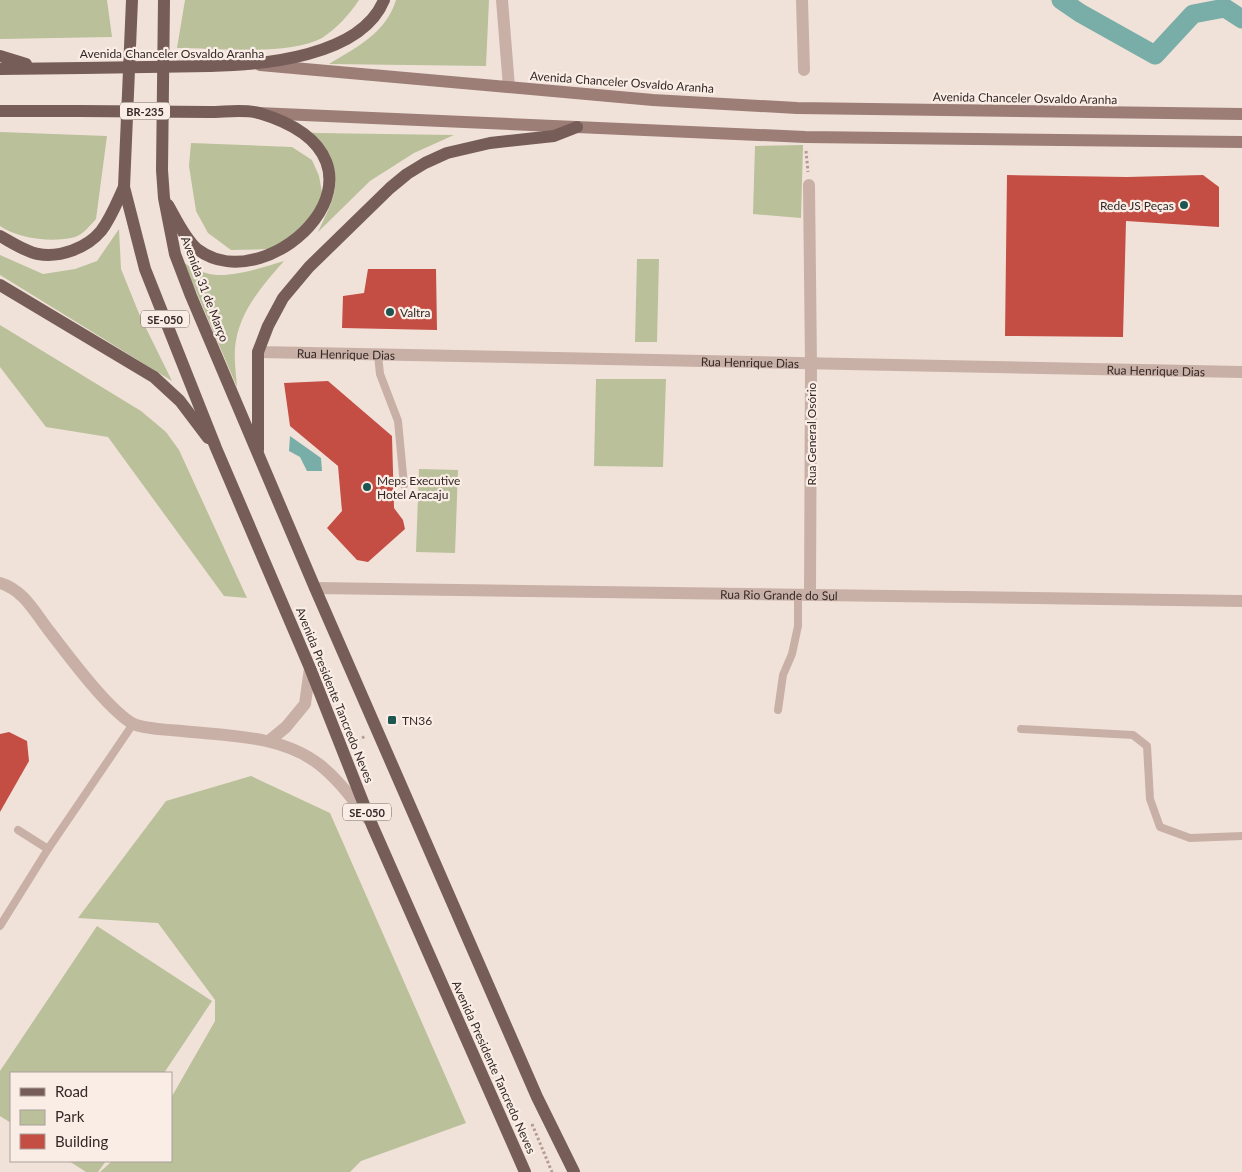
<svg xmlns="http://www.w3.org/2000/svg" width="1242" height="1172" font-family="Lato,sans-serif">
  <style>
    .green { fill: #b9c09a }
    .water { fill: #79ada7 }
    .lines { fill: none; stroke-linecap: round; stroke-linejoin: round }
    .canal { stroke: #79ada7; stroke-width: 19 }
    .building { fill: #c44e44 }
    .path { stroke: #b49a90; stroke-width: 3; stroke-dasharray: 2.5 2.5; stroke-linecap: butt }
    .service { stroke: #c9b0a6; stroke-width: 8 }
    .minor { stroke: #c9b0a6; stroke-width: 12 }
    .tertiary { stroke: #c9b0a6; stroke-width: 12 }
    .secondary { stroke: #9c7e77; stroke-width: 12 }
    .primary { stroke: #775d58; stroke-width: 12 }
    .primary-bridge { stroke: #775d58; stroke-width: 12 }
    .poi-dot { fill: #1d5550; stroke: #f9ede6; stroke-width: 2 }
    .labels { text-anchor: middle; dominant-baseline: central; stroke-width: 4.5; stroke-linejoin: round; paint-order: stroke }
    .shield { fill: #f9ede6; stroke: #706460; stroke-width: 1 }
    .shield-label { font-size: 11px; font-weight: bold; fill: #352927 }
    .street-label { font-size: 12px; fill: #352927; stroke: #f9ede6 }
    .poi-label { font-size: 12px; fill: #352927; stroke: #f9ede6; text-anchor: start }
  </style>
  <rect width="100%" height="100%" fill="#f1e2d9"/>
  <g class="green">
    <polygon points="0,0 107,0 112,37 0,39"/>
    <path d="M185 0H359C350 14 336 29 322 38 288 56 217 48 177 48Z"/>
    <path d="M396 0H489L486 66 329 64C357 47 386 33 396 0Z"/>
    <path d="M0 132 107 136 96 219C91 224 83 235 75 237 53 243 19 239 0 226Z"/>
    <path d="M304 132 318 133 454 135 414 153 370 181 318 232C344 180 342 175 304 132Z"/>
    <polygon points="191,143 292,147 312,160 319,176 323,198 299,236 271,249 231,250 208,233 196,211 189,166"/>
    <polygon points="803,145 801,218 753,214 755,146"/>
    <polygon points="119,229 121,269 140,316 172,381 0,275 0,255 43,274 75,269 97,261"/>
    <polygon points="637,259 659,259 657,342 635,342"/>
    <path d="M284 261C262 286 238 313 235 348 234 360 236 374 237 387L184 263C191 267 198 271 206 273 227 280 263 267 284 261Z"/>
    <polygon points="0,325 141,411 166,432 179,450 247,598 224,596 108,437 46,427 0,367"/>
    <polygon points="596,379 666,379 663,467 594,466"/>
    <polygon points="419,469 458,470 455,553 416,552"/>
    <polygon points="251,776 330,813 466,1123 361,1161 350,1172 100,1172 112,1161 171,1161 171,1098 215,1021 215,1000 158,923 78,918 166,801"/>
    <polygon points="97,926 212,1001 164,1073 11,1073 11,1123 0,1116 0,1071"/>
    <polygon points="69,1161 106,1161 98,1172 86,1172"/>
  </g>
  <polygon class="water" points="290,436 321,458 322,471 307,471 300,457 289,451"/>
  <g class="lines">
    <polyline class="canal" points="1061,0 1080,13 1155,55 1193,14 1225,8 1242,19"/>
  </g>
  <g class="building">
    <polygon points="1007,175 1127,177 1203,175 1219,187 1219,227 1126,221 1123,337 1005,336"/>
    <polygon points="368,269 436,269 437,330 342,328 343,296 364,293"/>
    <polygon points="328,381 392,436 394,508 403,520 405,529 368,562 357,560 327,528 342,511 338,466 290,426 284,383"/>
    <polygon points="9,732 27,741 29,761 0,812 0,734"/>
  </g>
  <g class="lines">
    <g class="path">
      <polyline points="806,151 808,172"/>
      <polyline points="353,742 366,736"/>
      <polyline points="532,1124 552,1172"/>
    </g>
    <g class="service">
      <polyline points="378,355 380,374 398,421 404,485"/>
      <polyline points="778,710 783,675 792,654 798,626 798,594"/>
      <polyline points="1021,729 1133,735 1147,746 1150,799 1160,827 1190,838 1242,836"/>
      <polyline points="18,830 48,849"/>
      <polyline points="0,926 48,849 133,724"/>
    </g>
    <g class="minor">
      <polyline points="502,0 509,87"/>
      <polyline points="802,0 804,70"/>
      <polyline points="809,185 811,365 810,594"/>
      <path id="s1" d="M258 352 1242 372"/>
      <path d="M0 583C24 590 35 613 50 632 70 658 105 705 130 722 140 729 170 730 182 731 229 736 282 735 320 765 339 780 353 800 368 819"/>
      <polyline points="269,741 286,727 305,704 310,668"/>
    </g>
    <path class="tertiary" id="s2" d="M315 588 1242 601"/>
    <g class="secondary">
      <polyline points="260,65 653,100 797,108 1242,114"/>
      <polyline points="258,113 805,137 1242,142"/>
    </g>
    <g class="primary">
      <polyline points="132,0 124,187 145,269 216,448 310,668 372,825 525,1172"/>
      <polyline points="164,0 162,170 164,198 175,254 191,296 315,588 537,1097 574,1172"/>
      <polyline points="0,56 26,64"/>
      <path d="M210 66C262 65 361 57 384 0"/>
      <polyline points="0,69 83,68"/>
      <polyline points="0,111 79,111"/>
      <path d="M168 205C176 219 185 239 197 249 270 305 417 160 259 113 245 109 225 112 210 112"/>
      <path d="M0 236C11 242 26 252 38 254 60 258 87 248 101 231 111 218 117 202 124 187"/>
      <polyline points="0,285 154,377 180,401 208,438"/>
      <polyline points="258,450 258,352 268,326 283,298 309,267 390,188 407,174 425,163 447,153 490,143 554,136 577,127"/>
    </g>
    <g class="primary-bridge">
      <polyline points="83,68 210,66"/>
      <polyline points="79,111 210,112"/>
    </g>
  </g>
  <g class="poi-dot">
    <circle cx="1184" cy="205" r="5"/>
    <circle cx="390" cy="312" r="5"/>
    <circle cx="367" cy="487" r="5"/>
    <rect x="387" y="715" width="10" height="10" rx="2.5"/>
  </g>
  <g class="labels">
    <g class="shield">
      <rect x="120" y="102.5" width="50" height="17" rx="4"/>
      <rect x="141" y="310.5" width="48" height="17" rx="4"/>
      <rect x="343" y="803.5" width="48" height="17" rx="4"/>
    </g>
    <g class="shield-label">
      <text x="145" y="111">BR-235</text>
      <text x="165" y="319">SE-050</text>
      <text x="367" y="812">SE-050</text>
    </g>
    <g class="street-label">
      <text x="172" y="53">Avenida Chanceler Osvaldo Aranha</text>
      <text transform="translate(622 82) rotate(4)">Avenida Chanceler Osvaldo Aranha</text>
      <text transform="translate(1025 98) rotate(1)">Avenida Chanceler Osvaldo Aranha</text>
      <text transform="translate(205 289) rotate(69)">Avenida 31 de Março</text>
      <text stroke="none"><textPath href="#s1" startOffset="88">Rua Henrique Dias</textPath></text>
      <text stroke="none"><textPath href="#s1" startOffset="492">Rua Henrique Dias</textPath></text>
      <text stroke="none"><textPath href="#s1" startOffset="898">Rua Henrique Dias</textPath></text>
      <text transform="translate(811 434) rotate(-90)">Rua General Osório</text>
      <text stroke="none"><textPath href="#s2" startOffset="464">Rua Rio Grande do Sul</textPath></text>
      <text transform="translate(335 695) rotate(68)">Avenida Presidente Tancredo Neves</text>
      <text transform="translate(494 1067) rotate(66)">Avenida Presidente Tancredo Neves</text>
    </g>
    <g class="poi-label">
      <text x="1174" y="205" text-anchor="end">Rede JS Peças</text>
      <text x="400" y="312">Valtra</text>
      <text x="377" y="480">Meps Executive<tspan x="377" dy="14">Hotel Aracaju</tspan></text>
      <text x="402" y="720">TN36</text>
    </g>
  </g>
  <rect x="10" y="1072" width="162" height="90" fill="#f9ede6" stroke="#ab9f9a"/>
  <rect x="20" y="1088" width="25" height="8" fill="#775d58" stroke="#ab9f9a"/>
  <text x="55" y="1097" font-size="15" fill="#352927">Road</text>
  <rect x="20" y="1110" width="25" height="15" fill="#b9c09a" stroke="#ab9f9a"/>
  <text x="55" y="1122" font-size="15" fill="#352927">Park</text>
  <rect x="20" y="1134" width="25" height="15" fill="#c44e44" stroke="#ab9f9a"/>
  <text x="55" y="1147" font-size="15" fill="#352927">Building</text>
</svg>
